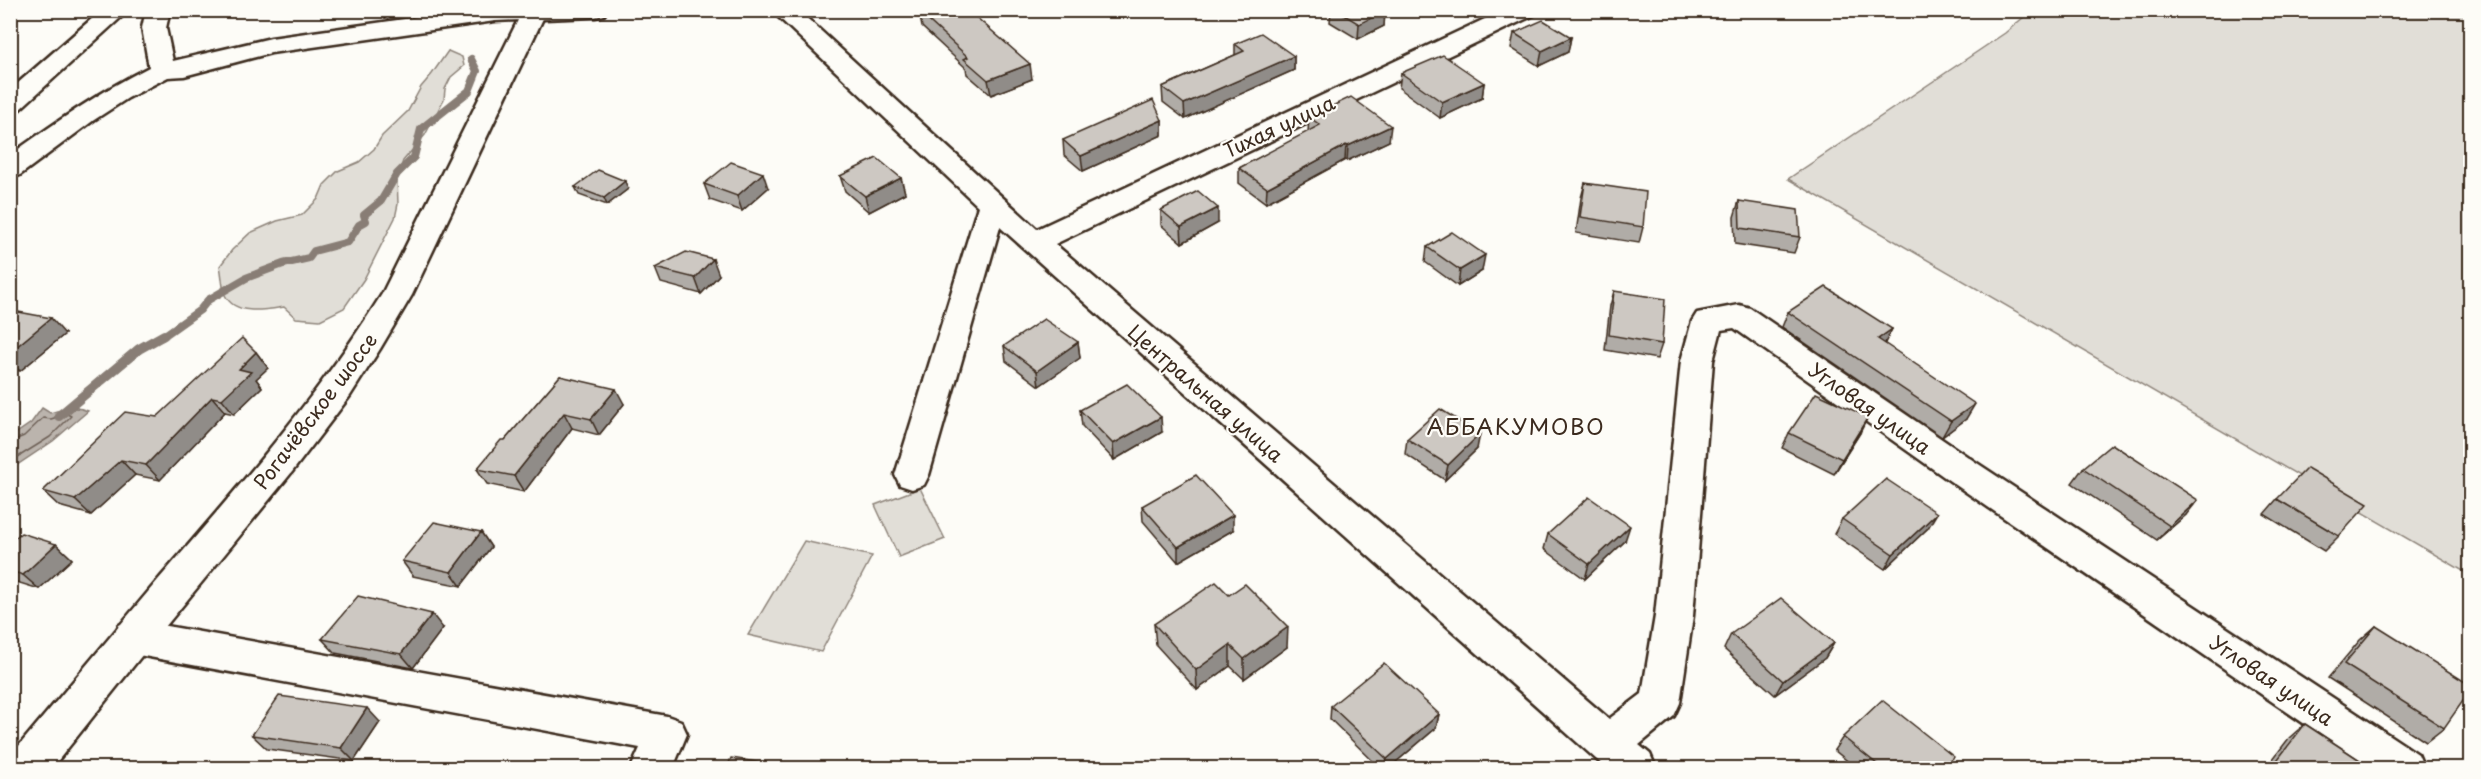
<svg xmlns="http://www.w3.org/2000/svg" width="2481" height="779" font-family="'Playpen Sans',sans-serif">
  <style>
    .green { fill: #e1ded7; stroke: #8e847a; stroke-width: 1.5 }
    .water { fill: #bbb4ad; stroke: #887d74; stroke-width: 1.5 }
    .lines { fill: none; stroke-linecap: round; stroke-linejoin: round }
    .shore { stroke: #6e6157; stroke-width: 1.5 }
    .stream-far1 { stroke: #887d74; stroke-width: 8 }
    .stream { stroke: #887d74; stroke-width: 10 }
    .minor-casing { stroke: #3b2a1e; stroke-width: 5 }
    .major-casing { stroke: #3b2a1e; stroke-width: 5 }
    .minor { fill: #fdfcf7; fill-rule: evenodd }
    .major { fill: #fdfcf7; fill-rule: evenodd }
    .wall { fill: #b0aca7; stroke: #3b2a1e; stroke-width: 1.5 }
    .shaded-wall { fill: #908c88; stroke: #3b2a1e; stroke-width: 1.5 }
    .building { fill: #cdc8c2; stroke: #3b2a1e; stroke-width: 1.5 }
    .labels { text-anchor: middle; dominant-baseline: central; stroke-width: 4.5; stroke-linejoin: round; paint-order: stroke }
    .street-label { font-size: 20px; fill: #3b2a1e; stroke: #fdfcf7 }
    .quarter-label { font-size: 22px; letter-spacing: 1.5px; fill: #3b2a1e; stroke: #fdfcf7 }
  </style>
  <rect width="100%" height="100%" fill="#fdfcf7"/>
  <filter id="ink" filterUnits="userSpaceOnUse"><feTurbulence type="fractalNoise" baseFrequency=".0167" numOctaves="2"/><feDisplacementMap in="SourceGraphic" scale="12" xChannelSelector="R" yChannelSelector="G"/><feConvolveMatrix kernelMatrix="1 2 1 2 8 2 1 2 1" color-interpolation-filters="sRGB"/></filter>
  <g filter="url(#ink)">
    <g class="green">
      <polygon points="2031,11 2470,11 2470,575 1788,179 2005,33"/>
      <path d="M448 51 462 57 464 66 451 77 445 89 444 99 425 135 403 161 397 178 398 204 395 218 364 279 344 308 320 320 296 318 284 307C265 310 235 316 225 295 222 287 222 274 220 266L232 250 250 233 277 221 302 215 318 199 324 185 338 171 359 162 374 149 382 136 408 111 421 87 432 74Z"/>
      <polygon points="920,488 945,539 899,557 875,505"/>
      <polygon points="804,541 872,556 821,652 748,635"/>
    </g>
    <path class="water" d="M42 408 50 413C63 409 75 405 88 411L53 441 11 469V437L31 423Z"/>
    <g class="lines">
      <polyline class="shore" points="10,442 24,436 43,418 51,419 67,414 71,416 50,437 10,462"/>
      <polyline class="stream-far1" points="162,337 200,310 208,300 246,278 283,264 309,258 314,251 348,242 359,225 366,221 364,215 381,201 397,174 414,157 421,129 469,91 477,71 471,59"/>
      <polyline class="stream" points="59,416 139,349 164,335"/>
      <g class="minor-casing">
        <g id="minor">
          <polygon points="102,10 129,10 19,110 10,112 10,90"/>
          <path d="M146 10H170L166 28 173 61 271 38 468 10H607L604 15 595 17 495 21 271 53 184 76 168 77 128 98 94 120 20 175 10 178V155C55 123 99 92 149 67L142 28Z"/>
          <polygon points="771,10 798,10 1037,229 1504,10 1537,10 1534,15 1055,244 1609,719 1642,694 1655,616 1681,361 1692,321 1697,313 1739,305 1750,308 1974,461 2418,754 2424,768 2369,768 1950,481 1734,328 1721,330 1713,361 1693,616 1680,703 1674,716 1639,745 1650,754 1656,768 1606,768 1000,227 929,475 924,485 912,489 900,485 895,475 978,206"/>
          <polygon points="133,620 667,716 681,721 687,734 673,768 631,768 640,748 133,654 119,649 114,637 119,625"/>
        </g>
      </g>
      <g class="major-casing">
        <path id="major" d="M523 10H547L412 295 380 349 350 396 292 472 147 649 52 768H10L12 754C61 696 109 638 158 580 238 488 317 398 382 294Z"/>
      </g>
      <use href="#minor" class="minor"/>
      <use href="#major" class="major"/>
    </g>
    <g class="wall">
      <polygon points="1331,10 1384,10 1385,11 1384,26 1358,39 1330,22"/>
      <polygon points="919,12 1032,79 991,95 967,74 966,68 922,27"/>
      <polygon points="1514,33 1571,37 1568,52 1539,66 1511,48"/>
      <polygon points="1235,44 1294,56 1294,70 1185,119 1163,102 1162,87 1235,55"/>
      <polygon points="1401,73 1484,83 1482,98 1440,118 1399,88"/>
      <polygon points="1309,117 1389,141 1347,161 1345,160 1266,203 1239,183 1239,168 1308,132"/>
      <polygon points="1162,120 1162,135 1083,171 1064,155 1063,140"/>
      <polygon points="840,176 901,178 905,193 869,212 845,191"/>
      <polygon points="1585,183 1643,227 1639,243 1576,233 1581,198"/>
      <polygon points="704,184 768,188 742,211 710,200"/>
      <polygon points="575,187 628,189 607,205 579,195"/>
      <polygon points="1739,201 1800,237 1794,253 1735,244 1734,217"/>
      <polygon points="1161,210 1218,223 1182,243 1161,225"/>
      <polygon points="1427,247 1482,271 1458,286 1425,262"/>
      <polygon points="655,268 719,275 701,294 661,283"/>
      <polygon points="1614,291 1662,344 1657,359 1605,350 1610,306"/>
      <polygon points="1788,312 1892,329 1884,344 1966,419 1942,437 1782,327"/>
      <polygon points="10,313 65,334 20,371 10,369"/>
      <polygon points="1078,342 1080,358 1039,386 1006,361 1004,346"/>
      <polygon points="256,352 268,368 256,379 262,387 234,414 225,412 160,480 135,475 91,515 59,506 43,491"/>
      <polygon points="560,376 624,404 599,435 572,428 524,492 487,484 477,469 505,440"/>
      <polygon points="1080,410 1162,432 1114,460 1082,426"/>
      <polygon points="1789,433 1860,433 1834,474 1782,448"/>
      <polygon points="1407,439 1477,449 1445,480 1405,454"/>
      <polygon points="2083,468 2186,515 2157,540 2072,483"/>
      <polygon points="2277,499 2339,536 2324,551 2264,514"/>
      <polygon points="1142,506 1233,530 1178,562 1143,521"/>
      <polygon points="1842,519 1928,528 1885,569 1834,534"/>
      <polygon points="481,532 491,547 461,586 413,576 402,561"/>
      <polygon points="1548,534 1625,541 1585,579 1544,549"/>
      <polygon points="10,542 56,544 72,559 39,589 10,580"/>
      <polygon points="1229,595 1287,647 1244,679 1230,666 1197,690 1156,645 1154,624"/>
      <polygon points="2376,626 2444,728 2426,742 2328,678 2360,640"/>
      <polygon points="443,628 413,668 335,653 322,639"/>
      <polygon points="1731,634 1834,643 1825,658 1775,695 1724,649"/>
      <polygon points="1331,706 1439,714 1436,728 1389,768 1380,768 1330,719"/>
      <polygon points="380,722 354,761 267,749 252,735"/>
      <polygon points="2305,724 2372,768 2266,768 2289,738"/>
      <polygon points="1843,737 1944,768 1856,768 1834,750"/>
    </g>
    <g class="shaded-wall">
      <polygon points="1385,11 1384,26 1358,39 1359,24"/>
      <polygon points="1571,37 1568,52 1539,66 1542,51"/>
      <polygon points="1294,56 1294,70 1185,119 1184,104"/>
      <polygon points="1030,64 1032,79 991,95 988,80"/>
      <polygon points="1484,83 1482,98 1440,118 1442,102"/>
      <polygon points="1162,120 1162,135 1083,171 1081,156"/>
      <polygon points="1391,126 1389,141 1347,161 1348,146"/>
      <polygon points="1346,145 1345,160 1266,203 1267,188"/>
      <polygon points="763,173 768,188 742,211 737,196"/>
      <polygon points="901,178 905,193 869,212 865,196"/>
      <polygon points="625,181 628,189 607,205 604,198"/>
      <polygon points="1218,208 1218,223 1182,243 1181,227"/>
      <polygon points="1485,255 1482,271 1458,286 1460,270"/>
      <polygon points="713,259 719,275 701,294 695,278"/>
      <polygon points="51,318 65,334 20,371 10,361 10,352"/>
      <polygon points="1892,329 1884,345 1878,339"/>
      <polygon points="1078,342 1080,358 1039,386 1037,371"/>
      <polygon points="256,352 268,368 256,379 262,387 234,414 222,399 239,369"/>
      <polygon points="616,389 624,404 599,435 591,419"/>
      <polygon points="212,397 225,412 160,480 146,465"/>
      <polygon points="1975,404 1966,419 1942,437 1951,421"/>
      <polygon points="564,413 572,428 524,492 514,476"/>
      <polygon points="1161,417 1162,432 1114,460 1113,444"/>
      <polygon points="1868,417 1860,433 1834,474 1842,459"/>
      <polygon points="1480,434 1477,449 1445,480 1448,465"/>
      <polygon points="121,460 135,475 91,515 75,500"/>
      <polygon points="2198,500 2186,515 2157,540 2170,526"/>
      <polygon points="1937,513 1928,528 1885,569 1893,554"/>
      <polygon points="1233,515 1233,530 1178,562 1178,547"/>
      <polygon points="1630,526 1625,541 1585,579 1589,564"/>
      <polygon points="481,532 491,547 461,586 451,572"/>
      <polygon points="56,544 72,559 39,589 23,575"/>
      <polygon points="432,614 443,628 413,668 401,654"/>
      <polygon points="1288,627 1287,647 1244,679 1244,659"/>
      <polygon points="1834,643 1825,658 1775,695 1783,681"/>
      <polygon points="1230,645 1230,666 1197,690 1196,670"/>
      <polygon points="367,708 380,722 354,761 341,748"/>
      <polygon points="1439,714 1436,728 1389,768 1385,768 1387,759"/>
    </g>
    <g class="building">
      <polygon points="924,10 968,10 1030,64 988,80 964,59 968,57 919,12"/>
      <polygon points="1336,10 1384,10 1385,11 1359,24"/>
      <polygon points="1543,20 1571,37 1542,51 1514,33"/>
      <polygon points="1261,33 1294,56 1184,104 1162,87 1244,51 1235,44"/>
      <polygon points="1443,55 1484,83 1442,102 1401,73"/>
      <polygon points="1351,97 1391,126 1348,146 1346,145 1267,188 1239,168 1320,125 1309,117"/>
      <polygon points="1153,100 1162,120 1081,156 1063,140"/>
      <polygon points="877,158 901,178 865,196 840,176"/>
      <polygon points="731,162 763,173 737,196 704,184"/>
      <polygon points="598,170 625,181 604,198 575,187"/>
      <polygon points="1585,183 1646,192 1643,227 1580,217"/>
      <polygon points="1198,191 1218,208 1181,227 1161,210"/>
      <polygon points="1739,201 1798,210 1800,237 1740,228"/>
      <polygon points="1452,232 1485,255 1460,270 1427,247"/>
      <polygon points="686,252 713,259 695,278 655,268"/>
      <polygon points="1826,287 1892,329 1878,339 1975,404 1951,421 1788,312"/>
      <polygon points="1614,291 1665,299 1662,344 1609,335"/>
      <polygon points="13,311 51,318 10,352 10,313"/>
      <polygon points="1044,319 1078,342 1037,371 1004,346"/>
      <polygon points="242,338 256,352 239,369 251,372 222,399 212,397 146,465 121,460 75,500 43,491 125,412 157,417"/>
      <polygon points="560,376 616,389 591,419 564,413 514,476 477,469 501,440 505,440"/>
      <polygon points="1127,384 1161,417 1113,444 1080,410"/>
      <polygon points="1816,393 1868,417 1842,459 1789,433"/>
      <polygon points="1440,409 1480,434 1448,465 1407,439"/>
      <polygon points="2112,444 2198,500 2170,526 2083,468"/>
      <polygon points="2307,468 2368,504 2339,536 2277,499"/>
      <polygon points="1196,475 1233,515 1178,547 1142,506"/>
      <polygon points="1886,479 1937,513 1893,554 1842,519"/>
      <polygon points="1589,497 1630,526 1589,564 1548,534"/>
      <polygon points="434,522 481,532 451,572 402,561"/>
      <polygon points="21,533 56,544 23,575 10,571 10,542"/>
      <polygon points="1216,582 1229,595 1245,584 1288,627 1244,659 1230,645 1196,670 1154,624"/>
      <polygon points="358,596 432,614 401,654 322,639"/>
      <polygon points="1781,598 1834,643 1783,681 1731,634"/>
      <polygon points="2376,626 2470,685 2470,691 2444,728 2344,664"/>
      <polygon points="1384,663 1439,714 1387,759 1331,706"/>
      <polygon points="279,696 367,708 341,748 252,735"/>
      <polygon points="1882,700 1954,757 1942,768 1882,768 1843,737"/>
      <polygon points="2305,724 2372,768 2271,768"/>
      <polygon points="731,758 783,766 782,768 727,768"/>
      <polygon points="1278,765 1281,768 1273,768"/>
    </g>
  </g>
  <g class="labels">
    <g class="street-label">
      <text transform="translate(1279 126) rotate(-25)">Тихая улица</text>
      <text transform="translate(1206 393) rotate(41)">Центральная улица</text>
      <text transform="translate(1870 408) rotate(35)">Угловая улица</text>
      <text transform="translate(315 411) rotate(-53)">Рогачёвское шоссе</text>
      <text transform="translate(2272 680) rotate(34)">Угловая улица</text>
    </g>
    <g class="quarter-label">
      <text x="1516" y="425">АББАКУМОВО</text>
    </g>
  </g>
  <rect width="2481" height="779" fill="none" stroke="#fdfcf7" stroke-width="36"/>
  <rect x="18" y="18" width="2445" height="743" fill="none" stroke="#3b2a1e" stroke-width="2" filter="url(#ink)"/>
</svg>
